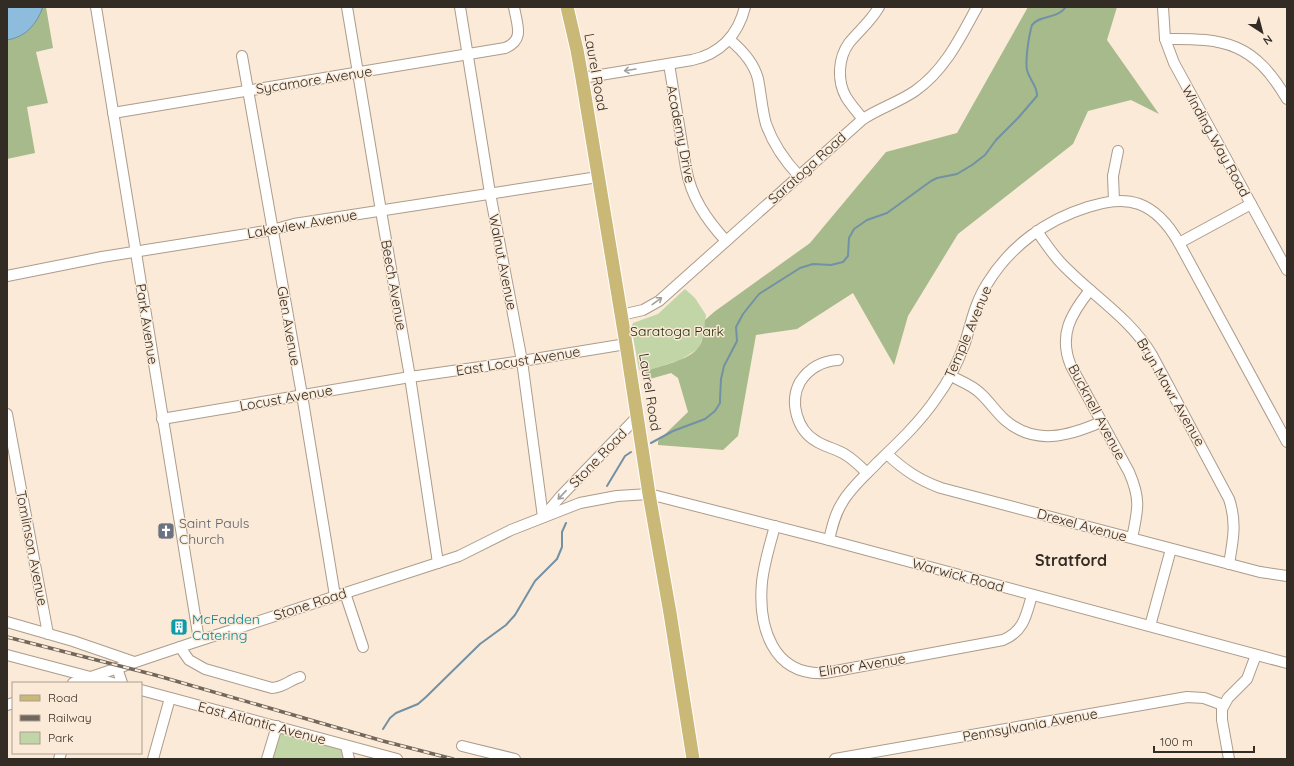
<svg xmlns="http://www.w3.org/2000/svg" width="1294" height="766" font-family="Quicksand,sans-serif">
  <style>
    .green { fill: #c1d5a6 }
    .forest { fill: #a7ba8b }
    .water { fill: #8dbcdc; stroke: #7291a5 }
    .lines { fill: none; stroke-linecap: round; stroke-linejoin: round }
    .stream { stroke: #7291a5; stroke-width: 2 }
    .minor-casing { stroke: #ac9c8b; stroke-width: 12 }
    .major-casing { stroke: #fff; stroke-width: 15 }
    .minor { stroke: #fff; stroke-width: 10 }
    .major { stroke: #cab877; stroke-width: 13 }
    .rail-casing { stroke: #71675c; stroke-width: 3.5 }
    .rail { stroke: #fbead7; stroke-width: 2; stroke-dasharray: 6; stroke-linecap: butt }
    .oneway { stroke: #a3a09d }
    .labels { text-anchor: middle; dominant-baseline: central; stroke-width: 3; stroke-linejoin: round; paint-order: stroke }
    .street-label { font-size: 14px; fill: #332c25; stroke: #fbead7 }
    .park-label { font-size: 14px; fill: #222f0b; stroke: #fbead7 }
    .worship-label { font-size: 14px; fill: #5b616d; stroke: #fbead7; text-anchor: start }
    .culture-label { font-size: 14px; fill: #0d838f; stroke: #fbead7; text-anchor: start }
    .quarter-label { font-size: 16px; font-weight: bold; fill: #332c25; stroke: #fbead7 }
  </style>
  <rect width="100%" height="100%" fill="#fbead7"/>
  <g class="green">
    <polygon points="685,289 695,298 706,315 703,337 698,349 680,360 646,371 639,370 632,331 632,326 633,323 658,314"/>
    <polygon points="278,732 342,750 344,759 271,759"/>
  </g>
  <g class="forest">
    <polygon points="40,7 46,7 53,48 36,52 48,103 27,107 35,153 7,159 7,39"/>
    <path d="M1028 7H1117L1107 40 1159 114 1131 100 1088 111 1073 144 958 234 908 316 894 365 853 293 797 329 756 335 738 436 723 450 658 445V441L688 412 678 378 671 373 643 381 646 371C660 366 689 360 698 348 704 340 704 330 705 320L714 312 810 243 886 152 957 133Z"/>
  </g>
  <path class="water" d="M7 7H43C36 25 26 37 7 40Z"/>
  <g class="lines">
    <g class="stream">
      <path d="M651 443 673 431 705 419 715 411 720 403V399L721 379 724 366 737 341 736 327 743 314 759 294 800 268 813 264 831 265 843 262 848 256 849 238 854 229 867 220 887 213 931 181 937 178 957 174 972 165 985 155 996 140 1018 118 1037 96C1038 87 1029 79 1027 70 1025 60 1029 35 1032 25 1041 14 1056 20 1066 7"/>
      <polyline points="607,486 625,456 631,452"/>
      <polyline points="383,729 390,718 396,713 418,704 426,697 480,644 506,625 515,615 535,581 557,559 562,547 562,532 566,523"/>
    </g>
    <g class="minor-casing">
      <g id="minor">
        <polyline points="96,7 199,640"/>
        <polyline points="347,7 381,211 410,377 438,563"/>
        <polyline points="460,7 490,193 522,361 543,517"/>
        <polyline points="1163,7 1165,39 1174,63 1287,270"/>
        <path d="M1165 39C1226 38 1254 43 1287 99"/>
        <path d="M730 40C742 50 754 63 758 79 761 94 762 110 766 124 773 144 785 161 799 176"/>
        <polyline points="242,56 302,395 335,596"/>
        <path d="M669 64 686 168C691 197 706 219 726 241"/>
        <path d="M582 78 692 60C720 54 738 35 745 7"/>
        <path d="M113 113 505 48C525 40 517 25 514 7"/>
        <path d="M863 119C857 112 851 105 846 97 837 81 838 58 849 43 859 31 871 21 879 7"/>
        <polyline points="1114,201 1113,176 1118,151"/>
        <path d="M1037 231C1045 243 1053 255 1063 265 1093 296 1130 318 1152 355L1229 499C1237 523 1233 540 1229 564"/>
        <polyline points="1179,243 1251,204"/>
        <polyline points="7,276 102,257 272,230 294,224 598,177"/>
        <path d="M1090 290C1071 314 1058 335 1071 366L1129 472C1141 499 1138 510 1132 538"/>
        <path d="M621 315 643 310 659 301 863 119C880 108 899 102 915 91 945 70 960 38 977 7"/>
        <path d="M838 360C822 361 809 368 800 382 789 402 797 430 816 441 825 447 837 449 846 455 854 460 861 467 867 473"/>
        <path d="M951 376C960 381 972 385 980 393 989 401 996 412 1005 420 1035 446 1069 436 1101 422"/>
        <polyline points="7,414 48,634"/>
        <polyline points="162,419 410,377 522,361 626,344"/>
        <path d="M887 454C904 470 919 480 941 488L1260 572 1287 576"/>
        <polyline points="544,516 560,497 637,417"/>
        <path d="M775 526C770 544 764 563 762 582 758 626 772 676 825 673L1003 640C1024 631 1026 616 1032 595"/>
        <path d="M829 540C832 527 835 514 842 503 851 487 866 475 878 462 899 442 921 421 937 397 949 381 958 362 965 343 971 323 975 303 987 284 1010 246 1046 220 1088 207 1105 202 1122 198 1139 204 1158 211 1170 227 1179 243L1287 442"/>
        <polyline points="345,593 363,647"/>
        <polyline points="7,622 73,641 134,662"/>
        <polyline points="1150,626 1171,549"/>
        <path d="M180 647 189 660 205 669 272 688C285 687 289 680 300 677"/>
        <polyline points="7,655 113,683"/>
        <polyline points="117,668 122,683"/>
        <polyline points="73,683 192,643 459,556 511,530 580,503 617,496 649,494 829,540 1287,663"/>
        <polyline points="141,690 397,759"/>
        <polyline points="7,705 13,703"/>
        <polyline points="346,746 349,759"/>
        <polyline points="462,746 515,759"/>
        <polyline points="59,759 61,753"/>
        <polyline points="153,759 170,698"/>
        <polyline points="267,759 277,726"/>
        <polyline points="835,759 1187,697 1204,698 1223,705"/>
        <polyline points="1229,759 1222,720 1222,709 1228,698 1247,679 1256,655"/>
      </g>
    </g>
    <g class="major-casing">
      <polyline id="major" points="567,7 577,50 582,78 626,344 649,494 670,613 693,759"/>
    </g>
    <use href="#minor" class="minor"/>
    <use href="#major" class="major"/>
    <g class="rail-casing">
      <polyline id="rail" points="7,637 155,675 383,741 453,759"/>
    </g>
    <use href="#rail" class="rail"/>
  </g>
  <defs><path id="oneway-shaft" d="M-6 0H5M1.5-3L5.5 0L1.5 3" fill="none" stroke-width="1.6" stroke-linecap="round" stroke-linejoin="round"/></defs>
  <g class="oneway">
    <use href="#oneway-shaft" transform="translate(630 70) rotate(171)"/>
    <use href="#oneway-shaft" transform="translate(657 301) rotate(-36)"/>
    <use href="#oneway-shaft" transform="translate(562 495) rotate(133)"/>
  </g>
  <defs>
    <g id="church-square" transform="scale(0.9)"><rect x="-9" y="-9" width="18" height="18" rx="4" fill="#6b7280" stroke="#fbead7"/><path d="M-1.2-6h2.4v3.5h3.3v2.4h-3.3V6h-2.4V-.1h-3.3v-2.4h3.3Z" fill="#fff"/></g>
    <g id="building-square" transform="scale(0.9)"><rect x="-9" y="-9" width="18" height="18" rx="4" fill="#0f9aa8" stroke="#fbead7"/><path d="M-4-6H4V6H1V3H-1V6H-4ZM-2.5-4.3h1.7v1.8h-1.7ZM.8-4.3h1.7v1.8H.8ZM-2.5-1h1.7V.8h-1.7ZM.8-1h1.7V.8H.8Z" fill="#fff"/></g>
  </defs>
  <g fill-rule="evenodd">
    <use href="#church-square" x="166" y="531"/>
    <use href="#building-square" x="179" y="627"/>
  </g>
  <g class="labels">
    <g class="street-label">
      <text transform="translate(596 72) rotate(80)">Laurel Road</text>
      <text transform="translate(314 80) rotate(-9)">Sycamore Avenue</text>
      <text transform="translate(681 134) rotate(79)">Academy Drive</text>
      <text transform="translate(1216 141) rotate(61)">Winding Way Road</text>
      <text transform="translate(807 168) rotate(-42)">Saratoga Road</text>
      <text transform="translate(302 224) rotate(-10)">Lakeview Avenue</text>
      <text transform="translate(503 262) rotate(79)">Walnut Avenue</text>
      <text transform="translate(394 285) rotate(80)">Beech Avenue</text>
      <text transform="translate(147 324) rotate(81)">Park Avenue</text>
      <text transform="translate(289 326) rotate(80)">Glen Avenue</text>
      <text transform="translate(968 332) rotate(-67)">Temple Avenue</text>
      <text transform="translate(518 361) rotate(-9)">East Locust Avenue</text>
      <text transform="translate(650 392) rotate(81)">Laurel Road</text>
      <text transform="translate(1171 392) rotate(60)">Bryn Mawr Avenue</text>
      <text transform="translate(286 398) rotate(-10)">Locust Avenue</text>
      <text transform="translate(1097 412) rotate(62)">Bucknell Avenue</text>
      <text transform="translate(598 458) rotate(-46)">Stone Road</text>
      <text transform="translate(1082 525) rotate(15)">Drexel Avenue</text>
      <text transform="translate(32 548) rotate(79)">Tomlinson Avenue</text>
      <text transform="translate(958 575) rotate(15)">Warwick Road</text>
      <text transform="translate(310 604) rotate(-18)">Stone Road</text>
      <text transform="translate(862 665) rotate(-9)">Elinor Avenue</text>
      <text transform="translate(262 723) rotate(15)">East Atlantic Avenue</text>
      <text transform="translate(1030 725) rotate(-10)">Pennsylvania Avenue</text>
    </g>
    <g class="park-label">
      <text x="677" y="331">Saratoga Park</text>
    </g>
    <g class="worship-label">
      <text x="179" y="523">Saint Pauls<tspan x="179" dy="16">Church</tspan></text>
    </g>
    <g class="culture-label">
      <text x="192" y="619">McFadden<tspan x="192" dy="16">Catering</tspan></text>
    </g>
    <g class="quarter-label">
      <text x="1071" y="560">Stratford</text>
    </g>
  </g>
  <rect width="1294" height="766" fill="none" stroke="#332c25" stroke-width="16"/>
  <rect x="12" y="682" width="130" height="72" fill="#fbead7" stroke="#ab9e90"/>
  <rect x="20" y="695" width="20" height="6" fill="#cab877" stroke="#ab9e90"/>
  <text x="48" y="702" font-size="12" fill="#332c25">Road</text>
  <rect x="20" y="715" width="20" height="6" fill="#71675c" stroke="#ab9e90"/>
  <text x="48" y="722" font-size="12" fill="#332c25">Railway</text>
  <rect x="20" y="732" width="20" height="12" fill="#c1d5a6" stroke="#ab9e90"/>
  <text x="48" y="742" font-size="12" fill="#332c25">Park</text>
  <g transform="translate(1262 32) rotate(144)" stroke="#fbead7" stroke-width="3" paint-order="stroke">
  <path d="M0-3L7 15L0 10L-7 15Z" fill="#332c25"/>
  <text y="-6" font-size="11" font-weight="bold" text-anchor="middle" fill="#332c25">N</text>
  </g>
  <path d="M1154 746v6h100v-6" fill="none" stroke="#332c25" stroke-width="2"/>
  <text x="1160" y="746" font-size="12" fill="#332c25" stroke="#fbead7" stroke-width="3" paint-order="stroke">100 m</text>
</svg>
